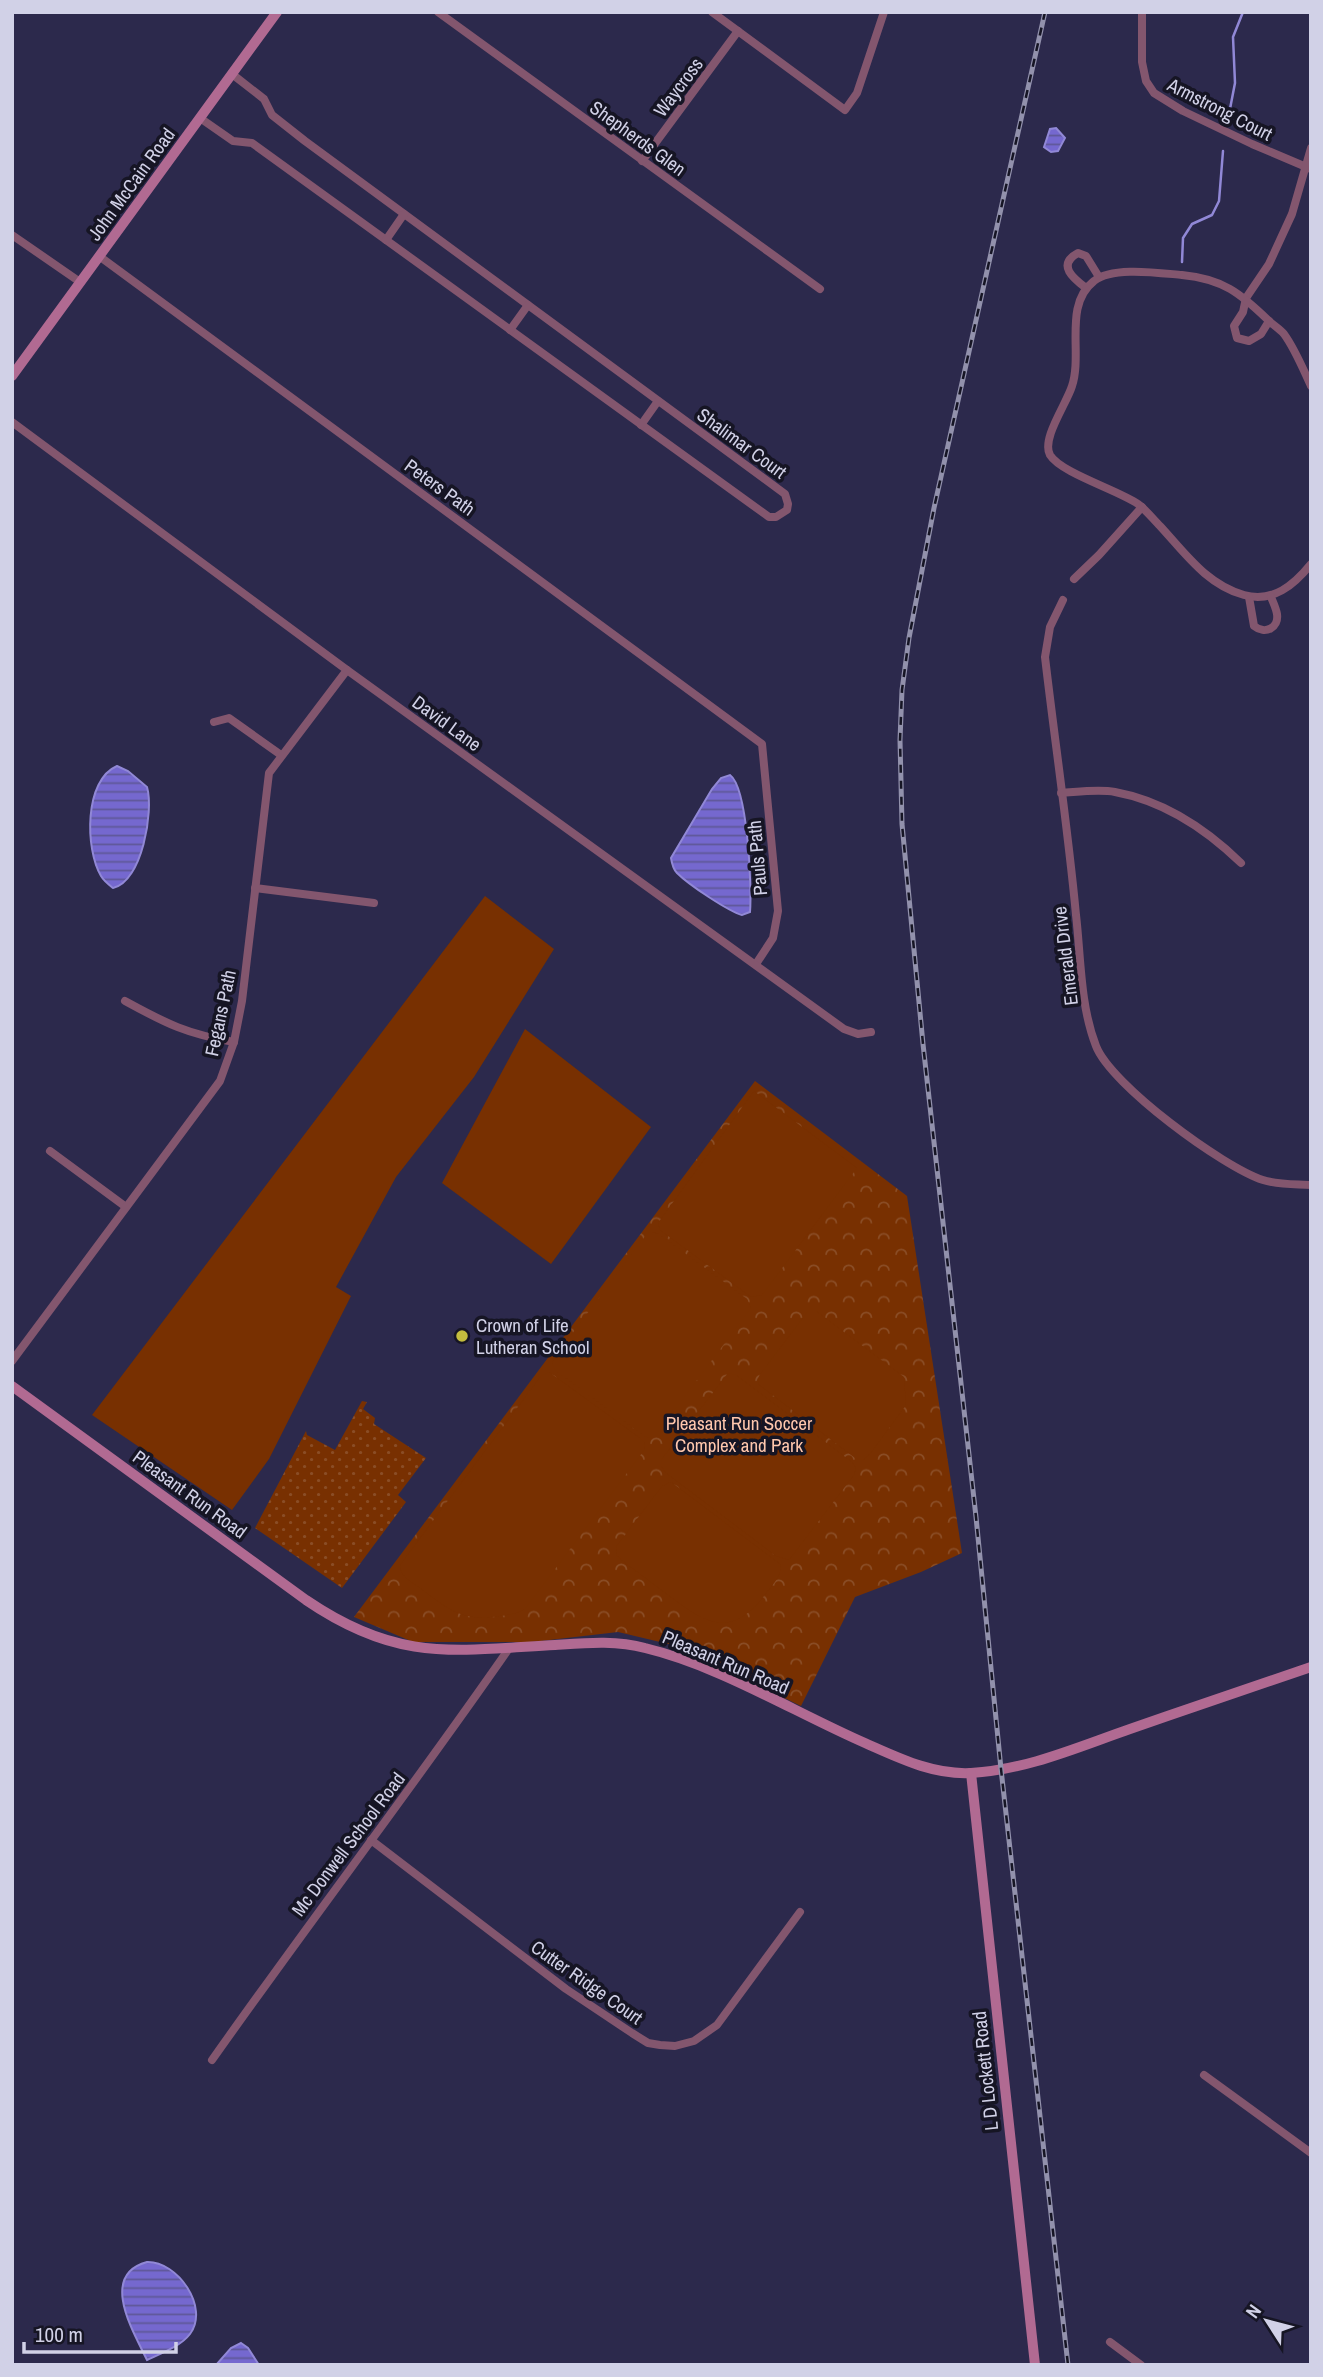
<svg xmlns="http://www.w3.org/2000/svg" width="1323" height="2377" font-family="'Archivo Narrow',sans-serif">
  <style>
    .grass { fill: url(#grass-dots) }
    .park { fill: url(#park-crowns) }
    .garden { fill: #783001 }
    .water { fill: url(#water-rules); stroke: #9188d6; stroke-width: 2 }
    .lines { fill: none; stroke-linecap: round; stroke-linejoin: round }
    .stream { stroke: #9188d6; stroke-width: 2.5 }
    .street { stroke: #83566e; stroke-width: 8 }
    .secondary { stroke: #b16a92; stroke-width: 10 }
    .rail-casing { stroke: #9291ac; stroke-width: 5 }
    .rail { stroke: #161524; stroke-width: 2.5; stroke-dasharray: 8; stroke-linecap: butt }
    .poi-dot { fill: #c4bd3e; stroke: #161524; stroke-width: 2.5 }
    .labels { text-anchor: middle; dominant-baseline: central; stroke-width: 7; stroke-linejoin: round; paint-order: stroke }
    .street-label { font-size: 19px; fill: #d1d1e7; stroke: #161524 }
    .poi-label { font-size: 19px; fill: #d1d1e7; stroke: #161524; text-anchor: start }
    .park-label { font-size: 19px; fill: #ffc7ad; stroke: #161524 }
  </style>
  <defs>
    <pattern id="grass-dots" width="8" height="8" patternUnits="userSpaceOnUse" patternTransform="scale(1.75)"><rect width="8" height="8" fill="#783001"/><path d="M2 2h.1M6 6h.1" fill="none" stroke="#8a4d26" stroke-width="1.8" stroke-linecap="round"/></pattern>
    <pattern id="park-crowns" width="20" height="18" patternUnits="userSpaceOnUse" patternTransform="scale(1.75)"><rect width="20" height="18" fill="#783001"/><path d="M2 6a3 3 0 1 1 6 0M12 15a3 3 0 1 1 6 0" fill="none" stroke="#8a4d26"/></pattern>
    <pattern id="water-rules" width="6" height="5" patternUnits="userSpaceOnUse" patternTransform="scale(1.75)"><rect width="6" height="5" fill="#7568cf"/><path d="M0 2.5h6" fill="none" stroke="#5f5898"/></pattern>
  </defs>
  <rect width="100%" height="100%" fill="#2c294c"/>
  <polygon class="grass" points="362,1401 367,1402 363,1409 375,1418 374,1424 426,1458 398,1495 406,1502 342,1588 255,1528 306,1431 307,1435 335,1450"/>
  <polygon class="park" points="755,1081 907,1196 962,1553 921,1572 855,1597 801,1706 677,1646 618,1632 532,1642 413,1642 354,1617"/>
  <g class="garden">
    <polygon points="485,896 554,949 474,1077 396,1177 336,1287 351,1296 269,1459 232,1510 92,1415"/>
    <polygon points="525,1029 651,1127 551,1264 442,1183"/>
    <polygon points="754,1091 857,1168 762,1295 751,1297 660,1230 658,1223"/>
    <polygon points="652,1232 659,1234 747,1299 751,1308 658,1432 650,1438 644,1436 555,1370 552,1364 554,1358 646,1235"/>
    <polygon points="808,1311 816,1311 904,1377 906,1405 870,1454 863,1460 855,1458 758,1384 759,1376"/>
    <path d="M549 1372 640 1438 644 1442 645 1449 525 1609C516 1614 508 1615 499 1616 462 1622 448 1609 420 1588 412 1582 400 1577 400 1565L541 1376Z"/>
    <polygon points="728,1373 736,1375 852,1462 856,1468 854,1475 789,1560 776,1556 666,1473 661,1466 661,1460"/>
    <path d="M671 1482 780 1564C783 1576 771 1586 764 1596 729 1642 701 1620 664 1592 649 1580 632 1569 617 1556L616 1547 662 1486Z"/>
  </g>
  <g class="water">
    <polygon points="1056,128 1065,138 1058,151 1051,152 1044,147 1050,129"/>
    <path d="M117 766 128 771 147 787C154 811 142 882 113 888 108 884 104 881 101 876 85 849 84 780 117 766Z"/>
    <path d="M730 775C748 788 752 889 750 912L742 915C728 911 689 885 677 873 673 869 672 864 671 858L712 789 721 778Z"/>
    <path d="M147 2262C177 2261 210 2307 190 2334 180 2347 161 2353 147 2360 133 2331 99 2275 147 2262Z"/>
    <polygon points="241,2343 248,2348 259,2365 216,2365 231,2348"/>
  </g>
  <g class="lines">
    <g class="stream">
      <polyline points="1229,114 1235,83 1233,37 1243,12"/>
      <polyline points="1182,262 1183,238 1192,224 1212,215 1219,201 1223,151"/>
    </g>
    <g class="street">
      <polyline points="438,12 820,289"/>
      <polyline points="712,12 845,110 857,93 884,12"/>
      <polyline points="1142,12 1142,62 1146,81 1154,93 1183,111 1252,144 1311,169"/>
      <polyline points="200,118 233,141 252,143 769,517 776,517 787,510 788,504 785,494 305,141 272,115 264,99 232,74"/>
      <polyline points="642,161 738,31"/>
      <polyline points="12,235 80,282"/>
      <polyline points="386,240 404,214"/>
      <polyline points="99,256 762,744 778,911 773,938 756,964"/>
      <path d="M1086 288C1074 279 1056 265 1078 253L1086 256 1099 277"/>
      <polyline points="1269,321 1261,334 1249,341 1237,338 1234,326 1243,312 1246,298 1269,264 1292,214 1311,148"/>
      <polyline points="510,330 528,305"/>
      <path d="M1311 386C1303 369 1295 349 1284 334 1280 329 1273 325 1268 320 1240 293 1223 279 1182 275 1159 273 1112 266 1094 281 1063 305 1083 353 1072 386 1067 403 1041 439 1050 455 1061 473 1118 490 1138 504 1146 510 1153 519 1160 526 1185 553 1207 585 1244 595 1273 603 1294 585 1311 564"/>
      <polyline points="12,422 347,670 844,1029 858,1034 871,1032"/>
      <polyline points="641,425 658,401"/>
      <polyline points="1074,579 1099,555 1142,507"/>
      <path d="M1249 597 1254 626C1265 635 1279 628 1277 614 1276 608 1273 602 1271 597"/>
      <path d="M1063 600 1050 627 1045 657C1055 743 1068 829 1076 915 1081 958 1080 1005 1096 1046 1111 1085 1223 1167 1263 1180 1278 1185 1295 1184 1311 1185"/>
      <polyline points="214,722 229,718 281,755"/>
      <path d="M1061 793C1078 792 1098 789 1115 792 1164 801 1206 829 1241 863"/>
      <polyline points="255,888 374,903"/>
      <path d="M125 1001C167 1024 187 1034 234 1042"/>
      <polyline points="50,1151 126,1207"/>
      <polyline points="12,1361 220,1081 234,1042 242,1001 269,773 347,670"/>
      <polyline points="371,1840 566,1989 632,2033 648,2043 660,2045 675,2046 694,2041 717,2025 800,1912"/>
      <path d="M212 2060C310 1921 413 1787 510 1647"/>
      <polyline points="1204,2075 1311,2153"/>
      <polyline points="1110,2342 1141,2365"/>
    </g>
    <g class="secondary">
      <polyline points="12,376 277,12"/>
      <path d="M12 1386 306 1600C397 1662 451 1651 555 1645 585 1643 616 1640 645 1648 720 1666 794 1712 865 1743 899 1758 933 1775 971 1773 1026 1770 1078 1747 1130 1729 1190 1708 1250 1688 1311 1667"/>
      <polyline points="971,1773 1035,2365"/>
    </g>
    <g class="rail-casing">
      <polyline id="rail" points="1045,12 934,508 909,638 902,690 900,740 902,824 923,1044 976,1517 1001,1769 1068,2365"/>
    </g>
    <use href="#rail" class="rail"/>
  </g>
  <circle class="poi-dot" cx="462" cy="1336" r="7"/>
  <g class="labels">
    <g class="street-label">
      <text transform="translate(678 87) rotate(-53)">Waycross</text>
      <text transform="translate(1220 109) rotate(27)">Armstrong Court</text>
      <text transform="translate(638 138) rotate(36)">Shepherds Glen</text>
      <text transform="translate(131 184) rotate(-54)">John McCain Road</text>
      <text transform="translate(742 443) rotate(36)">Shalimar Court</text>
      <text transform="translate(440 487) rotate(36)">Peters Path</text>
      <text transform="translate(447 723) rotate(36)">David Lane</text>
      <text transform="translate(757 858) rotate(-95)">Pauls Path</text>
      <text transform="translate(1065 956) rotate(-97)">Emerald Drive</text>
      <text transform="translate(220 1013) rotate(-78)">Fegans Path</text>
      <text transform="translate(190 1494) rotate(36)">Pleasant Run Road</text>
      <text transform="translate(726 1662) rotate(23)">Pleasant Run Road</text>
      <text transform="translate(348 1844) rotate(-53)">Mc Donwell School Road</text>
      <text transform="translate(587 1982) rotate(35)">Cutter Ridge Court</text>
      <text transform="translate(985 2071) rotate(-96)">L D Lockett Road</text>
    </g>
    <g class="poi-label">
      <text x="476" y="1325">Crown of Life<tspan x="476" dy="22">Lutheran School</tspan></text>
    </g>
    <g class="park-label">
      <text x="739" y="1423">Pleasant Run Soccer<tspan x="739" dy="22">Complex and Park</tspan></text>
    </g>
  </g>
  <rect width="1323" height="2377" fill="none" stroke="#d1d1e7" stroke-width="28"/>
  <g transform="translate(1267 2321) rotate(306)" stroke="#161524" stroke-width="5" paint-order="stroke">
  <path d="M0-5L12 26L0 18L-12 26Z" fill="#d1d1e7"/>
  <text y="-10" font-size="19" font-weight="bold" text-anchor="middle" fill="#d1d1e7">N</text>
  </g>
  <path d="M24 2342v10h152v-10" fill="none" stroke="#d1d1e7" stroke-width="3.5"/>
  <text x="35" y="2342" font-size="21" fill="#d1d1e7" stroke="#161524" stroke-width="5" paint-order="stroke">100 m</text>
</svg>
